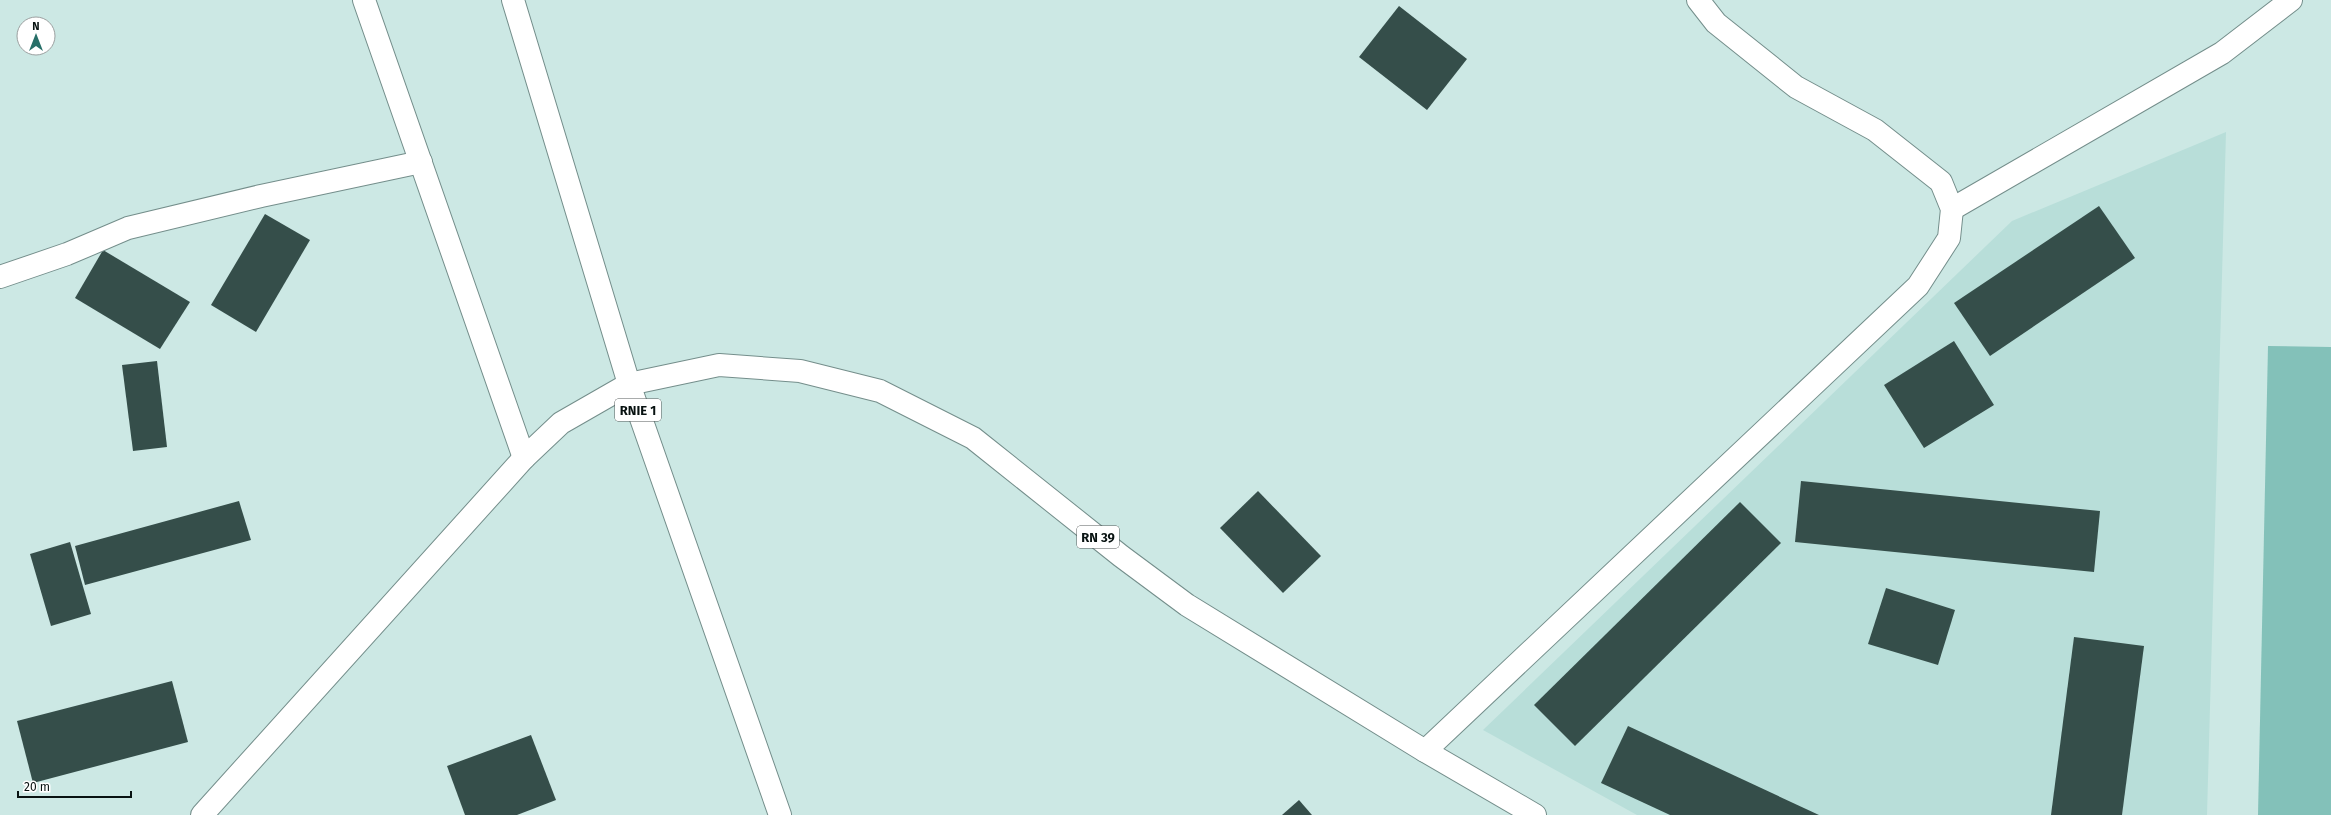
<svg xmlns="http://www.w3.org/2000/svg" width="2331" height="815" font-family="'Fira Sans',sans-serif">
  <style>
    .built { fill: #b8ded9 }
    .green { fill: #83c1b9 }
    .building { fill: #354e4a }
    .lines { fill: none; stroke-linecap: round; stroke-linejoin: round }
    .minor-casing { stroke: #748e8b; stroke-width: 24 }
    .major-casing { stroke: #748e8b; stroke-width: 24 }
    .highway-casing { stroke: #748e8b; stroke-width: 24 }
    .minor { stroke: #fff; stroke-width: 22 }
    .major { stroke: #fff; stroke-width: 22 }
    .highway { stroke: #fff; stroke-width: 22 }
    .labels { text-anchor: middle; dominant-baseline: central; stroke-width: 4; stroke-linejoin: round; paint-order: stroke }
    .shield { fill: #fff; stroke: #525958; stroke-width: 1 }
    .shield-label { font-size: 13px; font-weight: bold; fill: #081211 }
  </style>
  <rect width="100%" height="100%" fill="#cce8e4"/>
  <polygon class="built" points="2226,132 2207,815 1637,815 1483,730 2012,221"/>
  <polygon class="green" points="2268,346 2331,347 2331,815 2258,815"/>
  <g class="building">
    <polygon points="1399,6 1467,59 1427,110 1359,57"/>
    <polygon points="2099,206 2135,258 1990,356 1954,303"/>
    <polygon points="265,214 310,240 256,332 211,305"/>
    <polygon points="103,250 190,302 160,349 75,298"/>
    <polygon points="1954,341 1994,405 1924,448 1884,385"/>
    <polygon points="157,361 167,447 133,451 122,365"/>
    <polygon points="1801,481 2100,511 2094,572 1795,542"/>
    <polygon points="1258,491 1321,556 1283,593 1220,528"/>
    <polygon points="239,501 251,540 85,585 75,546"/>
    <polygon points="1740,502 1781,543 1575,746 1534,705"/>
    <polygon points="70,542 91,614 51,626 30,554"/>
    <polygon points="1886,588 1955,610 1938,665 1868,644"/>
    <polygon points="2074,637 2144,646 2122,815 2051,815"/>
    <polygon points="172,681 188,742 33,783 17,721"/>
    <polygon points="1628,726 1819,815 1670,815 1601,783"/>
    <polygon points="531,735 556,800 517,815 465,815 447,766"/>
    <polygon points="1299,800 1312,815 1282,815"/>
  </g>
  <g class="lines">
    <g class="minor-casing">
      <g id="minor">
        <polyline points="364,0 524,458"/>
        <polyline points="1952,209 2222,53 2291,0"/>
        <polyline points="0,277 67,254 128,228 261,196 421,162"/>
        <polyline points="1425,751 1918,286 1949,238 1952,209 1941,182 1875,130 1796,87 1716,23 1698,0"/>
        <polyline points="202,815 524,458 561,423 629,384"/>
      </g>
    </g>
    <g class="major-casing">
      <polyline id="major" points="629,384 719,365 800,371 880,391 973,438 1121,556 1187,605 1425,751 1535,815"/>
    </g>
    <g class="highway-casing">
      <polyline id="highway" points="513,0 629,384 780,815"/>
    </g>
    <use href="#minor" class="minor"/>
    <use href="#major" class="major"/>
    <use href="#highway" class="highway"/>
  </g>
  <g class="labels">
    <g class="shield">
      <rect x="615" y="399" width="46" height="22" rx="3"/>
      <rect x="1077" y="526" width="42" height="22" rx="3"/>
    </g>
    <g class="shield-label">
      <text x="638" y="410">RNIE 1</text>
      <text x="1098" y="537">RN 39</text>
    </g>
  </g>
  <g transform="translate(36 36)"><circle r="19" fill="#ffffff" stroke="#9ca0a0"/>
  <path d="M0-3L7 15L0 10L-7 15Z" fill="#276f68"/>
  <text y="-6" font-size="11" font-weight="bold" text-anchor="middle" fill="#081211">N</text>
  </g>
  <path d="M18 791v6h113v-6" fill="none" stroke="#081211" stroke-width="2"/>
  <text x="24" y="791" font-size="12" fill="#081211" stroke="#ffffff" stroke-width="3" paint-order="stroke">20 m</text>
</svg>
